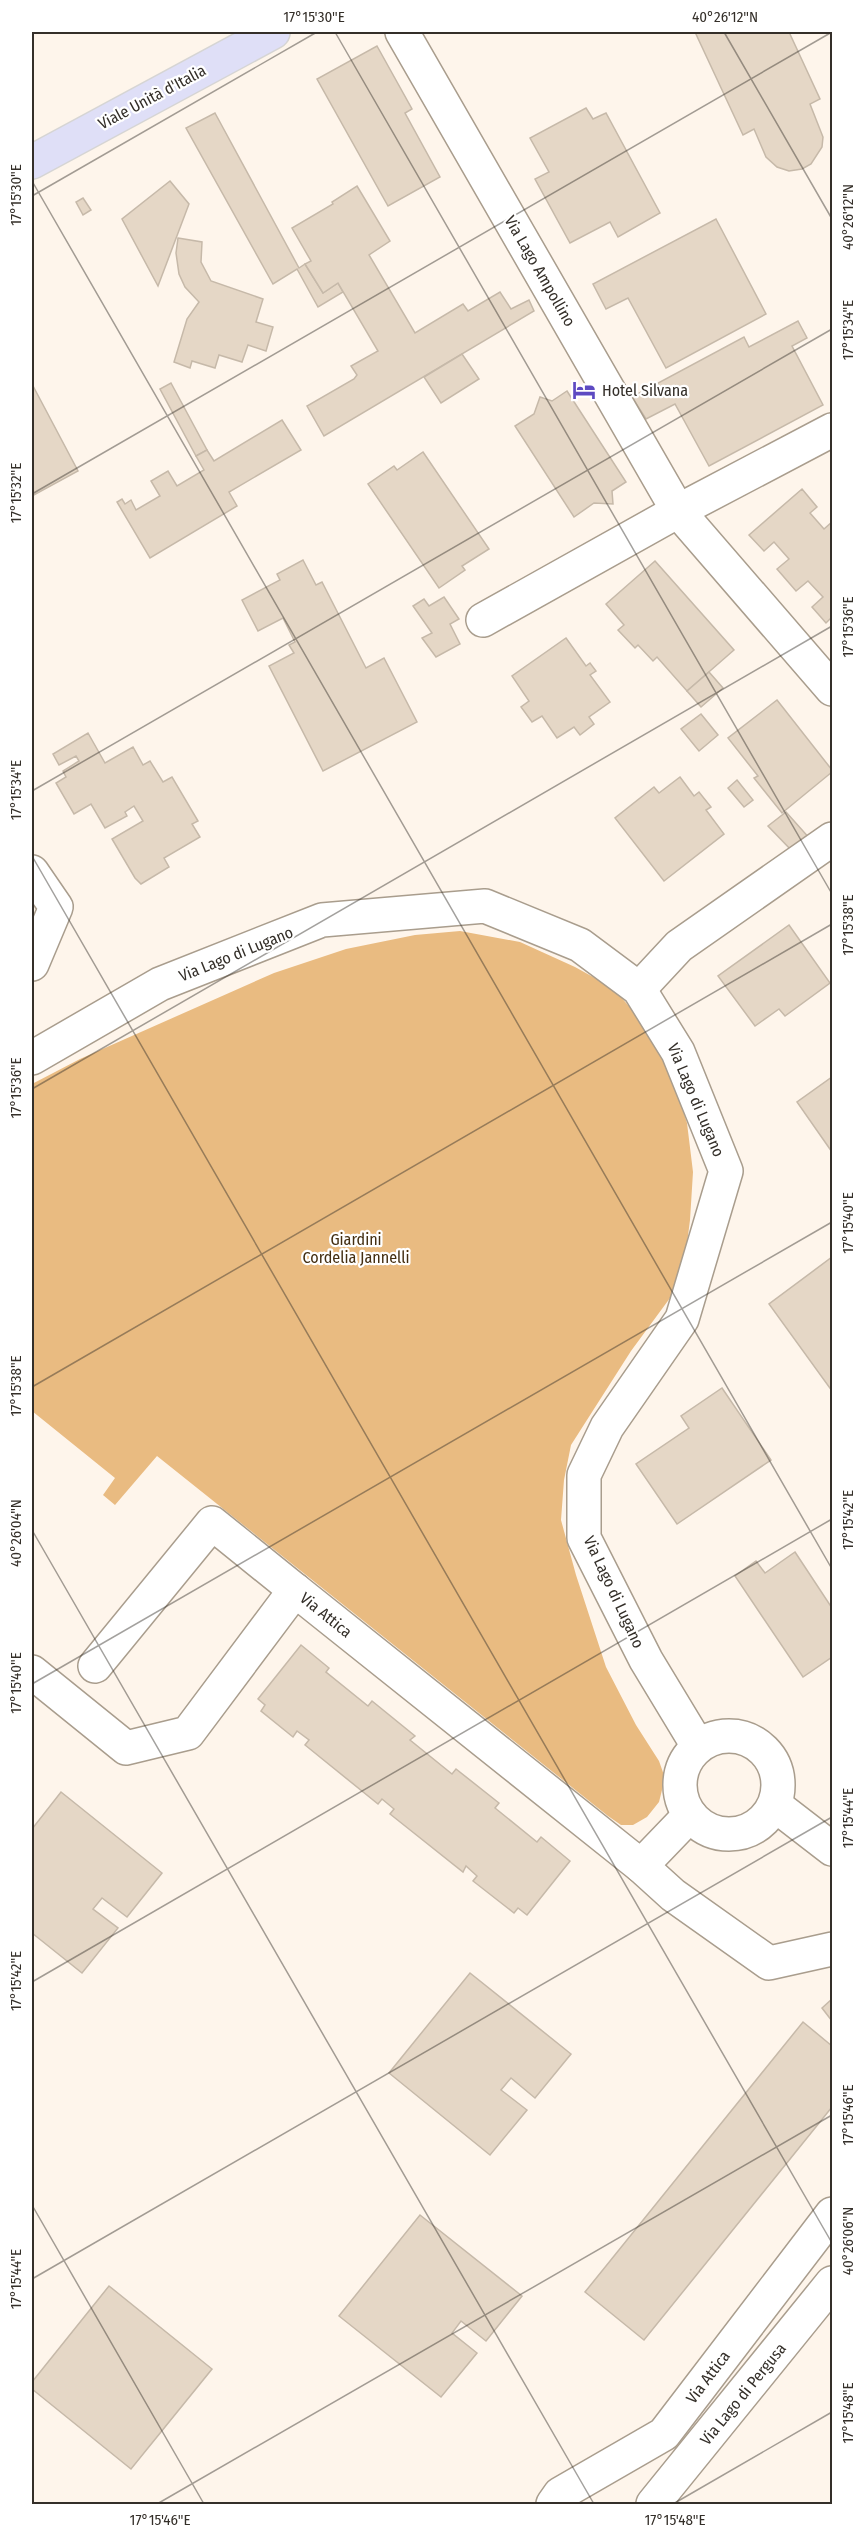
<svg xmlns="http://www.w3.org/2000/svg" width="864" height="2536" font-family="'Fira Sans Condensed',sans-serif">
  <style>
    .green { fill: #e9bb81 }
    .building { fill: #e5d7c6; stroke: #c6b9a9; stroke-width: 1.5 }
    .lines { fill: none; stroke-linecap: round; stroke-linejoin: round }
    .minor-casing { stroke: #a99d8d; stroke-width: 36 }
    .major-casing { stroke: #d6d5d4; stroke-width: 36 }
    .minor { stroke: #fff; stroke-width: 33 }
    .major { stroke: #dfdff7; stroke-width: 33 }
    .ticks { fill: none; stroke: #342f29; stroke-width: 1.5; stroke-opacity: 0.45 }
    .labels { text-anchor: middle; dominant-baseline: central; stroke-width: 4.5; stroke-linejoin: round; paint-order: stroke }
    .street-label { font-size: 16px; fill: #342f29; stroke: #fff }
    .poi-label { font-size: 16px; fill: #342f29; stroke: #fff; text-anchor: start }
    .park-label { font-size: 16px; fill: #432e11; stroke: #fff }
    .neatline { fill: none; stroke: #342f29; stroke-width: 2 }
    .ticks-label { font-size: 15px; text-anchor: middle; fill: #342f29 }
  </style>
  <rect width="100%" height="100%" fill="#fef5eb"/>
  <polygon class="green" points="460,931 520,942 575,967 613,988 642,1021 670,1071 687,1123 693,1172 690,1220 685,1259 670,1298 631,1351 571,1445 564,1480 561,1520 576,1575 606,1667 636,1725 659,1761 665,1778 659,1802 647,1817 633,1825 621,1825 608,1816 157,1456 115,1505 103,1495 115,1478 32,1411 32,1084 80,1059 274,973 346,949 415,935"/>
  <g class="building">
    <polygon points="695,32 789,32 820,99 810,104 823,137 822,147 811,164 802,169 789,171 777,167 766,157 754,129 743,135"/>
    <polygon points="377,46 412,109 405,113 440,177 388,206 317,79"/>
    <polygon points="586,108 593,119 606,113 660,213 618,237 610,222 570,243 535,179 549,172 530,138"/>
    <polygon points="215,113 299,268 305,264 323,293 338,283 343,292 318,307 297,269 273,284 186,128"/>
    <polygon points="170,181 189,204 158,286 122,219"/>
    <polygon points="357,186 390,241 369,255 415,333 463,304 468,311 500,292 511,309 529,300 534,311 324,436 307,406 354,379 357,375 351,366 378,351 338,283 323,293 305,264 311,261 292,228 333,204 332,202"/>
    <polygon points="83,198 91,210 83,215 76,202"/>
    <polygon points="716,219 766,314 666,368 628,298 606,309 593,284"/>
    <polygon points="178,238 202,242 201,262 211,281 263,299 256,322 273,327 266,351 248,345 242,362 219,355 215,368 192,361 190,368 174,362 187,319 199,302 185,287 179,274 176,253"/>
    <polygon points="798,321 807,338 792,346 823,405 709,466 675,404 646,419 632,397 744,337 749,347"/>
    <polygon points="462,354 479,379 441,403 424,377"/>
    <polygon points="171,383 207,450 196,456 160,389"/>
    <polygon points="32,384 78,471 32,496"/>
    <polygon points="567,391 626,482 612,491 613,504 594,503 574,517 515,426 534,414 540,397 552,401"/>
    <polygon points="282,420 301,450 229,492 237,506 150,558 117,502 122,499 125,504 131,500 136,510 160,496 151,481 168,471 177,486 204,470 196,456 207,450 214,461"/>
    <polygon points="423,452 489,549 462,566 465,570 439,588 368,484 394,466 397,470"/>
    <polygon points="802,489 817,507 810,513 824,529 832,522 832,617 826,623 812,607 823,597 808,581 796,591 777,569 789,559 774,542 764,551 749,535"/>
    <polygon points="303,560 316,585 322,582 366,668 384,658 417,722 323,771 269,666 294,653 289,645 295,642 283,618 258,631 242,600 280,580 277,574"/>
    <polygon points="655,561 734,650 687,691 657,657 653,661 638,645 635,648 618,630 624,625 606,604"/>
    <polygon points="444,597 459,619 450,624 460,644 436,657 422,638 432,633 413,606 424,599 429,606"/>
    <polygon points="566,638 586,666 590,663 596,671 590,675 610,702 589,717 594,724 580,735 574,727 557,738 542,716 532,722 521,707 529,701 512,676"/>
    <polygon points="709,672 723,688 701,707 687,691"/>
    <polygon points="777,700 832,770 832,772 782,813 754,778 758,776 728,738"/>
    <polygon points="701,714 718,735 699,751 681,729"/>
    <polygon points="88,733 105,763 133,747 143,765 150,761 163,782 172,777 198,821 192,824 200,837 164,858 169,867 141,884 135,878 112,839 143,821 134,806 125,812 127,816 105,828 91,804 74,814 56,783 66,777 63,771 79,761 76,756 59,765 53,754"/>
    <polygon points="680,777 694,796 699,792 711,807 706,810 724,834 664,881 615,818 654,787 659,793"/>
    <polygon points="737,780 753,800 744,807 728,788"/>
    <polygon points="786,812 812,841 794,853 768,826"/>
    <polygon points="789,925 830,983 785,1016 779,1009 755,1026 718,976"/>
    <polygon points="832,1077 832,1152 797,1102"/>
    <polygon points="832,1257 832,1391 769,1304"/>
    <polygon points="722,1388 771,1460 677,1524 636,1464 689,1428 681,1416"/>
    <polygon points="795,1552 832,1608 832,1657 803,1677 735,1576 756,1561 765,1573"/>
    <polygon points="301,1645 329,1668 326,1672 368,1706 372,1701 415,1736 410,1740 452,1774 456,1769 499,1803 495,1808 537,1842 541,1837 570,1861 527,1915 518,1908 514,1913 473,1881 477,1876 466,1866 463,1872 390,1814 394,1809 382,1799 378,1804 305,1745 309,1740 297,1731 293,1737 261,1711 265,1705 258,1699"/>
    <polygon points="61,1792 162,1873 127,1917 102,1898 93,1909 118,1928 82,1973 32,1933 32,1829"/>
    <polygon points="470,1973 571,2054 535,2098 511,2078 501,2090 527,2110 490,2155 389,2073"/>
    <polygon points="832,1999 832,2021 822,2008"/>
    <polygon points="803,2022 832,2046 832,2107 644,2340 585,2292"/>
    <polygon points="420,2215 522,2296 486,2341 461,2321 452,2333 477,2353 441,2397 339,2316"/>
    <polygon points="109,2286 212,2369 131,2469 32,2389 32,2382"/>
  </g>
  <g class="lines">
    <g class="minor-casing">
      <g id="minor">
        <polyline points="402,32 678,511 832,689"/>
        <polyline points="483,620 678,511 832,430"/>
        <polyline points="32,872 56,907 32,964"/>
        <polyline points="639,989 679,946 832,839"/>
        <polyline points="32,1058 160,984 322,920 485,906 580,945 639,989 678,1052 726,1171 682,1319 607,1427 584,1475 584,1538 646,1660 698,1746"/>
        <polyline points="95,1666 212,1523 295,1590"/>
        <polyline points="32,1672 126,1748 188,1733 295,1590 641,1866 690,1815"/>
        <circle cx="729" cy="1785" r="49"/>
        <polyline points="775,1805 832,1849"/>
        <polyline points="641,1866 673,1895 769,1963 832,1949"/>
        <polyline points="553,2504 560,2494 664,2434 832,2214"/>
        <polyline points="653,2504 832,2283"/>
      </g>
    </g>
    <g class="major-casing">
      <polyline id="major" points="32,162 273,32"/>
    </g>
    <use href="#minor" class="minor"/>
    <use href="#major" class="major"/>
  </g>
  <path class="ticks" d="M335 32 832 894M724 32 832 219M32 181 832 1569M32 196 317 32M32 494 832 32M32 791 832 329M32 856 832 2243M32 1089 832 626M32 1387 832 924M32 1530 594 2504M32 1684 832 1222M32 1982 832 1519M32 2205 204 2504M32 2279 832 1817M157 2504 832 2115M673 2504 832 2412"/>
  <defs>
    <g id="hotel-bare" transform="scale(1.8)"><path d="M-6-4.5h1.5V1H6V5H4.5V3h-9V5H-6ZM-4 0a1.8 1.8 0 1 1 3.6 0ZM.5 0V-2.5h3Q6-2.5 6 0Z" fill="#5d4ac2" stroke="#fff" stroke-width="2.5" paint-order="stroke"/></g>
  </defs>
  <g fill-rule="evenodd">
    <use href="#hotel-bare" x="584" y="390"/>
  </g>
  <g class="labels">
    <g class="street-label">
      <text transform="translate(152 97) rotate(-28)">Viale Unità d'Italia</text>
      <text transform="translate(540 271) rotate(60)">Via Lago Ampollino</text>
      <text transform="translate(236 954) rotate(-22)">Via Lago di Lugano</text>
      <text transform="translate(696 1100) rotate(67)">Via Lago di Lugano</text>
      <text transform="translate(614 1592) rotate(65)">Via Lago di Lugano</text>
      <text transform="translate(326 1615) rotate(39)">Via Attica</text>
      <text transform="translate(708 2377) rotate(-53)">Via Attica</text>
      <text transform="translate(743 2394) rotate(-51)">Via Lago di Pergusa</text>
    </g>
    <g class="poi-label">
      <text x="602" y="390">Hotel Silvana</text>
    </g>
    <g class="park-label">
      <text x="356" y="1239">Giardini<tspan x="356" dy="18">Cordelia Jannelli</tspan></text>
    </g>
  </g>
  <rect width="864" height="2536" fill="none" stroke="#ffffff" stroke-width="66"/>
  <rect x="33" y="33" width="798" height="2470" class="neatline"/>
  <g class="ticks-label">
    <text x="314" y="22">17°15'30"E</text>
    <text x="725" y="22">40°26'12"N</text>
    <text transform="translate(16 195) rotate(-90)" y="5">17°15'30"E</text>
    <text transform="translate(848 217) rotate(-90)" y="5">40°26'12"N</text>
    <text transform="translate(848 330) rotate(-90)" y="5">17°15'34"E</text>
    <text transform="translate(16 493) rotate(-90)" y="5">17°15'32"E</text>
    <text transform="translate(848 627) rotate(-90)" y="5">17°15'36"E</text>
    <text transform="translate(16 790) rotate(-90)" y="5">17°15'34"E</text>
    <text transform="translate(848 925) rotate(-90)" y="5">17°15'38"E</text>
    <text transform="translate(16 1088) rotate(-90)" y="5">17°15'36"E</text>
    <text transform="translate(848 1223) rotate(-90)" y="5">17°15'40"E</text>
    <text transform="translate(16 1386) rotate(-90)" y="5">17°15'38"E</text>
    <text transform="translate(848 1520) rotate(-90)" y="5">17°15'42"E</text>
    <text transform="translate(16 1533) rotate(-90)" y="5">40°26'04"N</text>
    <text transform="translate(16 1683) rotate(-90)" y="5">17°15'40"E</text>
    <text transform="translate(848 1818) rotate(-90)" y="5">17°15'44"E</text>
    <text transform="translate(16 1981) rotate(-90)" y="5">17°15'42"E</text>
    <text transform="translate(848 2115) rotate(-90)" y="5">17°15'46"E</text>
    <text transform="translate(848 2241) rotate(-90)" y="5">40°26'06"N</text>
    <text transform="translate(16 2279) rotate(-90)" y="5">17°15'44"E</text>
    <text transform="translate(848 2413) rotate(-90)" y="5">17°15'48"E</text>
    <text x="160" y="2525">17°15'46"E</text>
    <text x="675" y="2525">17°15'48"E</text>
  </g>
</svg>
